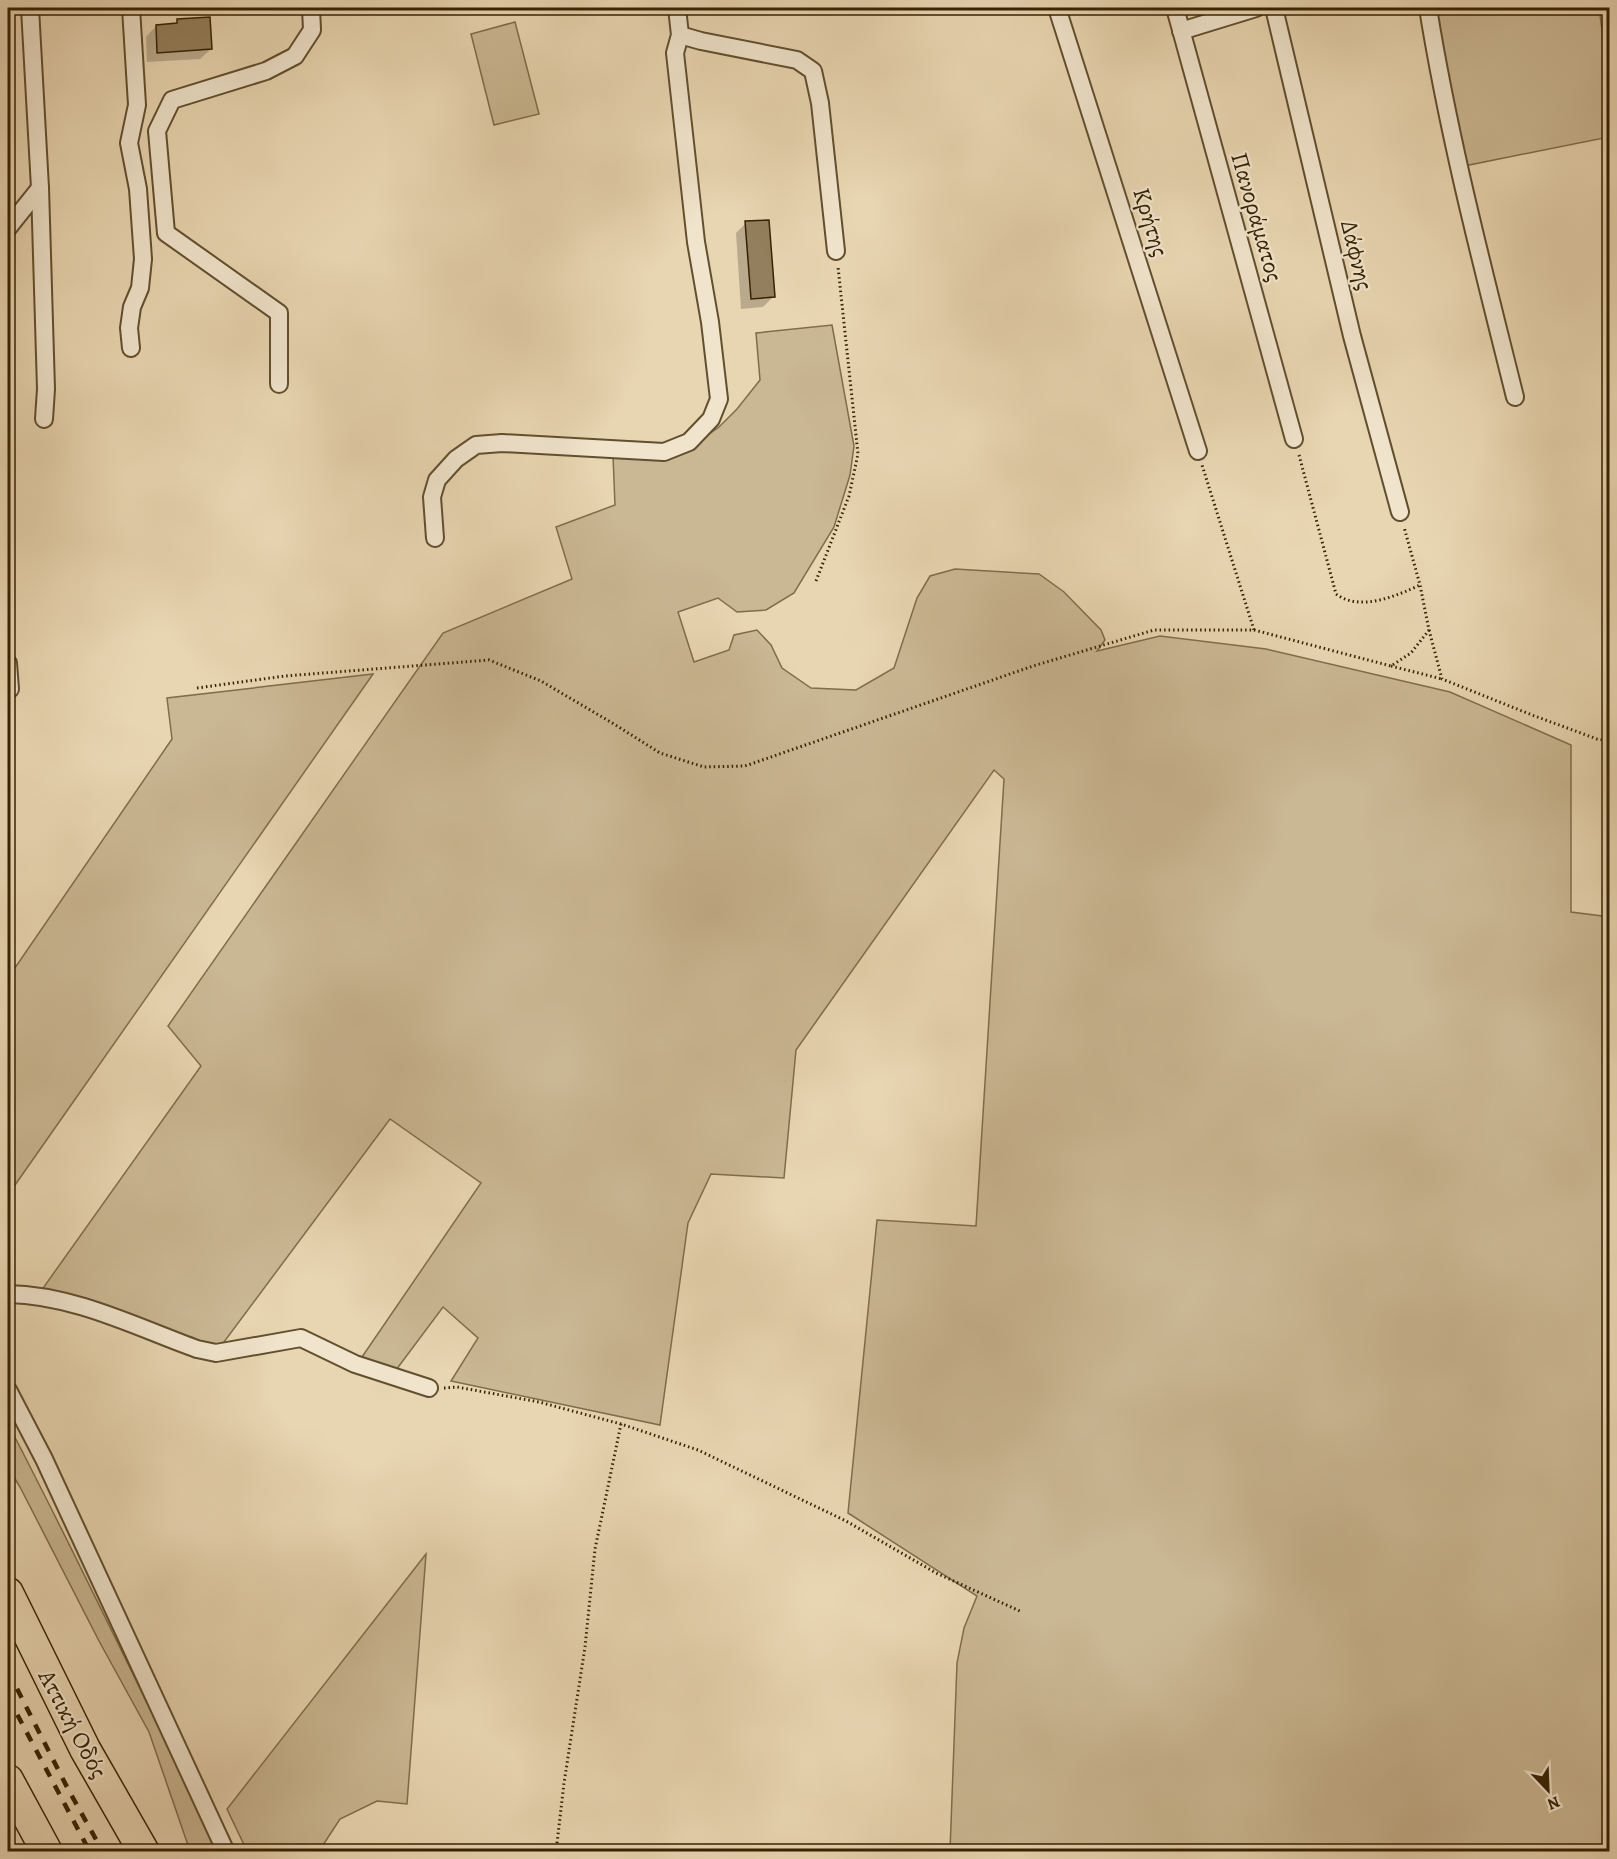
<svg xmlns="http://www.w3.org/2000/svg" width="1617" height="1859" font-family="Alegreya,serif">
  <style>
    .green { fill: #cab793; stroke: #806c4b; stroke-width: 1.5 }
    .shadow { fill: #0003 }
    .building { fill: #937f5d; stroke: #362203; stroke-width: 1.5 }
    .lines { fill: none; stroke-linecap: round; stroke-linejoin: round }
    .minor-casing { stroke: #624f2e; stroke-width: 20 }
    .motorway-casing { stroke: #362203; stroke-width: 33 }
    .path { stroke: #362203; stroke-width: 3; stroke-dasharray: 1.5 3; stroke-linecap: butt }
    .minor { stroke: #f0e4cc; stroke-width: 16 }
    .motorway { stroke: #e8d5b1; stroke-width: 30 }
    .rail { stroke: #362203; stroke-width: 4.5; stroke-dasharray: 10 10; stroke-linecap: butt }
    .labels { text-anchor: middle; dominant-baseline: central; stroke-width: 4.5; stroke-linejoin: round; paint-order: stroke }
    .street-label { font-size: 24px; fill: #362203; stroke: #f0e4cc }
  </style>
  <rect width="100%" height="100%" fill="#e8d5b1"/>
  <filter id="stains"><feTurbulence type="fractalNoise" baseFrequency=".00333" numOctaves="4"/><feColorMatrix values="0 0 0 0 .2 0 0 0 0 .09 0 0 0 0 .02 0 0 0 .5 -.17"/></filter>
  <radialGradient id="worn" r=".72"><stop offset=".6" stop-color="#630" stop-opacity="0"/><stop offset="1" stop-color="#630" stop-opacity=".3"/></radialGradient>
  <g class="green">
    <polygon points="1433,8 1599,8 1609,79 1609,137 1464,166"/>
    <polygon points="515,22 539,114 494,125 471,34"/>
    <polygon points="832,325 854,446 850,475 834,527 794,593 766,610 737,612 718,598 678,612 694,662 729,650 734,635 757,630 771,645 782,668 811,688 856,690 894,668 917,598 930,576 955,569 1039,574 1064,592 1101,630 1105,640 1097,651 1160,636 1266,649 1450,692 1571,745 1571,912 1610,917 1609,1847 1606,1852 950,1851 957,1663 964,1628 977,1596 848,1513 877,1220 976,1226 1004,779 994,770 796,1050 784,1178 711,1174 688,1223 660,1425 451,1381 478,1338 443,1307 396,1370 362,1357 481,1183 390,1119 221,1346 203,1345 41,1291 201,1066 168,1026 443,633 572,579 556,527 615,505 613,456 695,444 719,427 737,409 760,380 756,333"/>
    <polygon points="373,674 8,1195 8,978 172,739 167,698"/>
    <path d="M8 1424C82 1565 148 1710 222 1851H190L149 1732 99 1641 20 1487 8 1467Z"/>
    <polygon points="426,1554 407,1804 377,1801 340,1819 323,1845 323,1851 247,1851 227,1809"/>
  </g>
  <g class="shadow">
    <polygon points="178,21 211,49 200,59 147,62 146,37 156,26 173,25"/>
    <polygon points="746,223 773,297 763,307 741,309 736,233"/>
  </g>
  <g class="building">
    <polygon points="210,17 212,49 157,53 156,25 177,23 177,19"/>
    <polygon points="769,220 775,297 751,299 745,221"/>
  </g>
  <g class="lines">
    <g class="minor-casing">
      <g id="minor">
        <polyline points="30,8 40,188 46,389 44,419"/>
        <polyline points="131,8 137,105 129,143 138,189 143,259 140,288 132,307 129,328 131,348"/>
        <polyline points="1057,8 1198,451"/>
        <polyline points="1175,8 1294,439"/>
        <polyline points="1274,8 1352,336 1400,512"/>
        <path d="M1428 8C1449 139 1483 268 1515 397"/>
        <polyline points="1181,31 1256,8"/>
        <polyline points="680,35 701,41 797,60 813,71 820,103 836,251"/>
        <polyline points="8,228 40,188"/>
        <polyline points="279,384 279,313 166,233 157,131 172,100 266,71 295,56 312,30 311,8"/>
        <polyline points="435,538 432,497 437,480 456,459 476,445 502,443 664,452 689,442 711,419 719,399 710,322 696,242 675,53 680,35 677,8"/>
        <polyline points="8,663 10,689"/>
        <path d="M8 1294C74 1295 136 1327 197 1349L216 1353 301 1338 355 1364 429 1388"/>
        <polyline points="8,1390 44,1459 226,1852"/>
      </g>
    </g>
    <g class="motorway-casing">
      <g id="motorway">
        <polyline points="8,1593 85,1749 144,1852"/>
        <polyline points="8,1780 47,1852"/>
      </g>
    </g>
    <g class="path">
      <path d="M1299 455 1336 594C1360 612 1396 596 1420 585"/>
      <polyline points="816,581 849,496 858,454 838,267"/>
      <polyline points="1254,630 1391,666 1411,653 1429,630 1420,585 1404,527"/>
      <polyline points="1429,630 1442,679 1532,715 1597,739 1610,741"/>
      <polyline points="1391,666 1442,679"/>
      <polyline points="197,688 285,676 489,660 541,681 614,724 660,753 704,767 745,766 1033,666 1154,630 1254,630 1202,465"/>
      <polyline points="444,1388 457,1387 539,1402 621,1424 698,1450 846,1521 936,1573 1022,1612"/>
      <polyline points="556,1852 564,1783 585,1647 595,1549 621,1424"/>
    </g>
    <use href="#minor" class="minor"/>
    <use href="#motorway" class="motorway"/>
    <g class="rail">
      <polyline points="8,1671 68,1789 103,1852"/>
      <polyline points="8,1697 90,1852"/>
    </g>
  </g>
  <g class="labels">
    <g class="street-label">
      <text transform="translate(1257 217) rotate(74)">Πανοράματος</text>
      <text transform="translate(1151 222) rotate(73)">Κρήτης</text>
      <text transform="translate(1357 255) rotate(76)">Δάφνης</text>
      <text transform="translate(73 1724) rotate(62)">Αττική Οδός</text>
    </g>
  </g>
  <rect width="1617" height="1859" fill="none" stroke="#e8d5b1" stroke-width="30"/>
  <rect x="9" y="9" width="1599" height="1841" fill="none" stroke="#362203" stroke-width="3"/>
  <rect x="15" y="15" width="1587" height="1829" fill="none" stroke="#362203" stroke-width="1.5"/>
  <g transform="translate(1548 1790) rotate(157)" stroke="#f0e4cc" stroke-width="4.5" paint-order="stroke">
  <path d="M0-4.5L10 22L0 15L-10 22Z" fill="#362203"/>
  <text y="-9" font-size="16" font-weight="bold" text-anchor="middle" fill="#362203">N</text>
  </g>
  <rect width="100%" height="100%" filter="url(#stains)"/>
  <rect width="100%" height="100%" fill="url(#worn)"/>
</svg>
